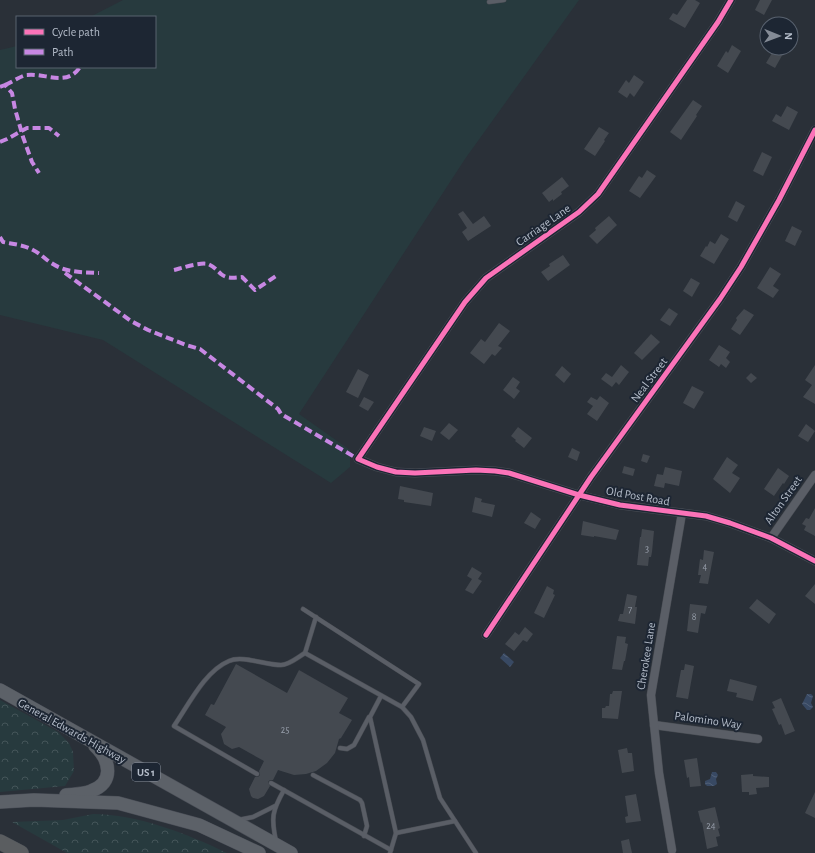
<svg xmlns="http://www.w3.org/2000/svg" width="815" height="853" font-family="'Alegreya Sans',sans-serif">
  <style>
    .grass { fill: #273a3e }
    .forest { fill: url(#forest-crowns) }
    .water { fill: url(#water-waves) }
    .building { fill: #444950 }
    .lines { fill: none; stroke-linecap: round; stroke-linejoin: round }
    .lane-casing { stroke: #484c53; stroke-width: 5 }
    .street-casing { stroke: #484c53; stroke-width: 9 }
    .primary-casing { stroke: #484c55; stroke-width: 14 }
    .highway-casing { stroke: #474c53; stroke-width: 16 }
    .lane { stroke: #5a5e66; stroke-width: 4 }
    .street { stroke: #5a5e66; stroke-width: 8 }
    .primary { stroke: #5c6168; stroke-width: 13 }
    .highway { stroke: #5a5d60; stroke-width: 15 }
    .quiet { stroke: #c787e3; stroke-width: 4; stroke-dasharray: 8 4; stroke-linecap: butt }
    .cycleway-casing { stroke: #1d2633; stroke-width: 8 }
    .cycleway { stroke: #fb73b8; stroke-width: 5 }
    .labels { text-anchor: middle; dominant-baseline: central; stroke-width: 4; stroke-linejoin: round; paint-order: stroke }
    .number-label { font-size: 10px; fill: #989fab }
    .shield { fill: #1d2633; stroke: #878f9c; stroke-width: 1 }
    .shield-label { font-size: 11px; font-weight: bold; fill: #b4bcc9 }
    .street-label { font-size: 12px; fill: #b4bcc9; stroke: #1d2633 }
  </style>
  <defs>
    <pattern id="forest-crowns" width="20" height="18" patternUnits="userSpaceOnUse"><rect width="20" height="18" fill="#273a3e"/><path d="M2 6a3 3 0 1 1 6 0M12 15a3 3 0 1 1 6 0" fill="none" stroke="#445559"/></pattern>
    <pattern id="water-waves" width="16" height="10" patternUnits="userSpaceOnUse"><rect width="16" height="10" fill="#384963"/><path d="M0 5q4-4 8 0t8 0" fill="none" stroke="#526178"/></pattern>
  </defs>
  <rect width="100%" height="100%" fill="#2a3038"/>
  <polygon class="grass" points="123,0 579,0 465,159 299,414 350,450 350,467 331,483 103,340 0,315 0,50 17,46 17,67 155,67 155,17 90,17"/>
  <g class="forest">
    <polygon points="0,700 58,732 69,743 73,752 74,771 65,786 0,792"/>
    <path d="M93 814C137 814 188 834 227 853H67L12 822 63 820Z"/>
  </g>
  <g class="water">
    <polygon points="504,653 514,662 510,667 500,658"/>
    <polygon points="807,694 811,694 813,696 811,703 813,707 810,710 807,710 802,704"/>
    <polygon points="712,772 716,772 718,775 716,779 717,784 714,786 707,786 705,784 705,781 710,779"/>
  </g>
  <g class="building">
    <polygon points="687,0 695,0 700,3 685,28 669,19 673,13 677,15"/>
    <polygon points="760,0 772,0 764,15 755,10"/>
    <polygon points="732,45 741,51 728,73 717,66 726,51 728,53"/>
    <polygon points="775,48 784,52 775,68 766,63"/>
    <polygon points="634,75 644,82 634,97 630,93 627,98 618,92 626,80 629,83"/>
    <polygon points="693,100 702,106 696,115 697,116 681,140 670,132"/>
    <polygon points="787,106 798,112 789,130 772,121 776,114 781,117"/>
    <polygon points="599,127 609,133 604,140 605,141 595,156 584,149"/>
    <polygon points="762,152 772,157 763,176 753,171"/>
    <polygon points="647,170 656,176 640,198 629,191 639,176 642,178"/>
    <polygon points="562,177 569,186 561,192 562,194 553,201 553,199 549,202 542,193"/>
    <polygon points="736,201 745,206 737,222 728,217"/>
    <polygon points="463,211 473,224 484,216 491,226 468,241 462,232 467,228 458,214"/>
    <polygon points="609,216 617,225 597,244 589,236 596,230 595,228"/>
    <polygon points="792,226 802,231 795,246 785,241"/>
    <polygon points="721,234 729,239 714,264 700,256 706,246 707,247 710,241 715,244"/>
    <polygon points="563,255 570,265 548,281 541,272 550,266 549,264"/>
    <polygon points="770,267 781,274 773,286 779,290 773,298 757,288"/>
    <polygon points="691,278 700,283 692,297 683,291"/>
    <polygon points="669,308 678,314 670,326 660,320"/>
    <polygon points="744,309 754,315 740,335 731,329 737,320 736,318"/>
    <polygon points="499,323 510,331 498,346 502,348 495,356 492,354 484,364 470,353 481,339 485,342"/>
    <polygon points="651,334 660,342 642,360 634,353"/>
    <polygon points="719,345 730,352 726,358 730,362 726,368 721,364 719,367 709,360"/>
    <polygon points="621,365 629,372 619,385 616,382 612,387 601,379 606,373 612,377"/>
    <polygon points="815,365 815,404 803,397 812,385 805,380"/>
    <polygon points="562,366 571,374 564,383 555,375"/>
    <polygon points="358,369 369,375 358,398 346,392"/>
    <polygon points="751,373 757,378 751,383 746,378"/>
    <polygon points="513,377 520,382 516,388 520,391 514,399 503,390"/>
    <polygon points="692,386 704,392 694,409 683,403"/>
    <polygon points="600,396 609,403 597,421 587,414 593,406 587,402 591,397 597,400"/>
    <polygon points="364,397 374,402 368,411 359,406"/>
    <polygon points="449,423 458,430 449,440 440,433"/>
    <polygon points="806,424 815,431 808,442 798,436"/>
    <polygon points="424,427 436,431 432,441 420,436"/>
    <polygon points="518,427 532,438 524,448 515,441 516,440 511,436"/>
    <polygon points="572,448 580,452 577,461 568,457"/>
    <polygon points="643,454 650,456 647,463 641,461"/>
    <polygon points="727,457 738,465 732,473 740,478 730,493 713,479"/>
    <polygon points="624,466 635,469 633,476 622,473"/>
    <polygon points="665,467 682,471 679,486 665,483 664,488 654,486 657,474 663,475"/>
    <polygon points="778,468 789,476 784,484 783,483 774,496 764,489"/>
    <polygon points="400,486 433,493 431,506 404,502 404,500 398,499"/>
    <polygon points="475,497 482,499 481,502 495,505 492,517 472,512"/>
    <polygon points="815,508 815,536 804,530 806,526 802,524 806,518 809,519"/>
    <polygon points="531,512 541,519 535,529 524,523"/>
    <polygon points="583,521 619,530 616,540 594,536 594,537 581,535"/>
    <polygon points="642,529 654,531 652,552 651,557 649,557 648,566 637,565 640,537 641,537"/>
    <polygon points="704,550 714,552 708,584 699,583 701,575 698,575 700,559 703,560"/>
    <polygon points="472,567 482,573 478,579 482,581 473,594 465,590 472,579 467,576"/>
    <polygon points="815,584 815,604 805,596"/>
    <polygon points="547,586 554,590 553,594 555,595 544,618 534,613"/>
    <polygon points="627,594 637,596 635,607 637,607 635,624 618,621 620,614 623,614"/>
    <polygon points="757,599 776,614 769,624 749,608"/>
    <polygon points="690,604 707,606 705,614 701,613 698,633 687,631"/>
    <polygon points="525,627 533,634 527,642 523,640 514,651 505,644 515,632 519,635"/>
    <polygon points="617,636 626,637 625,643 628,644 625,661 624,661 622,670 612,669"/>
    <polygon points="236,664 287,693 299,670 348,698 339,713 352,720 341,738 339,739 335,753 327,763 316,771 306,774 294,775 278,770 273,780 270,780 268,782 270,786 264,796 258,799 253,798 251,796 249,789 255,777 258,777 260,775 259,771 264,761 239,747 232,749 224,744 221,734 226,727 205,715 211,704 214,705"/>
    <polygon points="685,664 694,666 688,699 676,697 681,670 684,670"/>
    <polygon points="730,679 757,686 753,701 736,697 737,693 727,691"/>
    <polygon points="613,691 622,691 618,719 602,718 602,708 605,708 606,706 609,706 610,694 612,694"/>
    <polygon points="781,698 795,731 785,735 781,724 779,725 772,709 775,708 772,702"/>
    <polygon points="627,748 628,753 632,753 634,771 622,773 618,750"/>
    <polygon points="697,758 701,786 690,787 689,777 687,778 684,760"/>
    <polygon points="753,774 753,776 769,777 769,787 756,788 757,794 749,795 749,792 742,792 741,775"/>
    <polygon points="815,792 815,818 805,813"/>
    <polygon points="636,794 641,821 626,823 625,817 628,816 625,796"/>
    <polygon points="715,807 720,828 718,829 720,836 716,837 718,846 707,849 702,822 701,823 698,811"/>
    <polygon points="629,839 632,853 623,853 621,841"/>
  </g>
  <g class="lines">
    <g class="lane-casing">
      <g id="lane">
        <polyline points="489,2 504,0"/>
        <polyline points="303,609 419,684 402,707"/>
        <polyline points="305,653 316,617"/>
        <polyline points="381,696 370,717 396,833 390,853"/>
        <polyline points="340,748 347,749 354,745 369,717"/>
        <path d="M257 774 174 726C189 704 205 671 229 661 242 655 266 665 281 665 289 665 298 657 305 653L402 707 411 717 423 740 440 798 476 853"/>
        <polyline points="313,775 360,800 362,803 367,826 364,836"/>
        <polyline points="271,783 391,850"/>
        <polyline points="238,820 253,817 275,806"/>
        <polyline points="396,833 455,821"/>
        <path d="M276 841C271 818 272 811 284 790"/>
      </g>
    </g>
    <g class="street-casing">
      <g id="street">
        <polyline points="731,0 718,22 598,194 579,212 486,278 465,302 358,459 377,467 396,472 415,473 476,470 495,471 509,473 579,495 620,505 706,516 730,523 771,538 815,561"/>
        <polyline points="771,538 815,475"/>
        <polyline points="486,635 591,477 720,299 741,267 779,200 815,130"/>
        <polyline points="654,725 758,739"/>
        <polyline points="672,850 659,773 651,695 682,513"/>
      </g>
    </g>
    <g class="primary-casing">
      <g id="primary">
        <polyline points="0,690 291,853"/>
        <path d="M66 795C74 794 83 794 91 791 115 783 110 760 95 746"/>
        <polyline points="0,802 34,800 118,803 199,825 259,853"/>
      </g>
    </g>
    <g class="highway-casing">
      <polyline id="highway" points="0,842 21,853"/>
    </g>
    <use href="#lane" class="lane"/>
    <use href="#street" class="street"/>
    <use href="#primary" class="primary"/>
    <use href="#highway" class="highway"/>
    <g class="quiet">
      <path d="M5 85C11 83 22 75 27 75 46 73 67 87 80 67"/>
      <polyline points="0,87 5,85 12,93 15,109 23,137 32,162 39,173"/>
      <polyline points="0,142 7,139 27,128 49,128 59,136"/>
      <path d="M0 237 3 242C13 244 24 245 33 250 41 254 46 260 53 264 67 273 83 272 99 273"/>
      <path d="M174 270C182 268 200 262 208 264 213 266 217 270 221 274 227 279 234 278 242 277L255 290 276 276"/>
      <polyline points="65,273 131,321 148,330 186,345 200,349 278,409 281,414 358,459"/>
    </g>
    <g class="cycleway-casing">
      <g id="cycleway">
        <polyline points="731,0 718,22 598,194 579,212 486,278 465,302 358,459 377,467 396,472 415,473 476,470 495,471 509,473 579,495 620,505 706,516 730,523 771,538 815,561"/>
        <polyline points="486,635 591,477 720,299 741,267 779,200 815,130"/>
      </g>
    </g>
    <use href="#cycleway" class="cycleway"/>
  </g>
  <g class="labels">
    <g class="number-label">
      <text x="647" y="549">3</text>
      <text x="705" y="567">4</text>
      <text x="630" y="610">7</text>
      <text x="694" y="617">8</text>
      <text x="285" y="730">25</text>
      <text x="711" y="826">24</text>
    </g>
    <rect class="shield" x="132" y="763" width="28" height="18" rx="3"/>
    <g class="shield-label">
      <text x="146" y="772">US 1</text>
    </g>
    <g class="street-label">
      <text transform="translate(543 225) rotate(-35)">Carriage Lane</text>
      <text transform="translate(649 380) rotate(-53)">Neal Street</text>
      <text transform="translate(638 496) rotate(10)">Old Post Road</text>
      <text transform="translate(783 500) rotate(-55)">Alton Street</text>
      <text transform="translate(646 656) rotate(-81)">Cherokee Lane</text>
      <text transform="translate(708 720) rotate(8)">Palomino Way</text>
      <text transform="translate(72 731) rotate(29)">General Edwards Highway</text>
    </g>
  </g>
  <rect x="16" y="16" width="140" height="52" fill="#1d2633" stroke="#59626f"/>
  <rect x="24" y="29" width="20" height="6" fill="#fb73b8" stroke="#59626f"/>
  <text x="52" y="36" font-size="12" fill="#b4bcc9">Cycle path</text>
  <rect x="24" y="49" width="20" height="6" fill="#c787e3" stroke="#59626f"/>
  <text x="52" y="56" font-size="12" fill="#b4bcc9">Path</text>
  <g transform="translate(779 36) rotate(91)"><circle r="19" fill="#1d2633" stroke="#59626f"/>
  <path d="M0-3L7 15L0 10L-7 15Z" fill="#848b96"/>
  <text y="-6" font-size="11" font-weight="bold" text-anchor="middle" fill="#b4bcc9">N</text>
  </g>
</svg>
